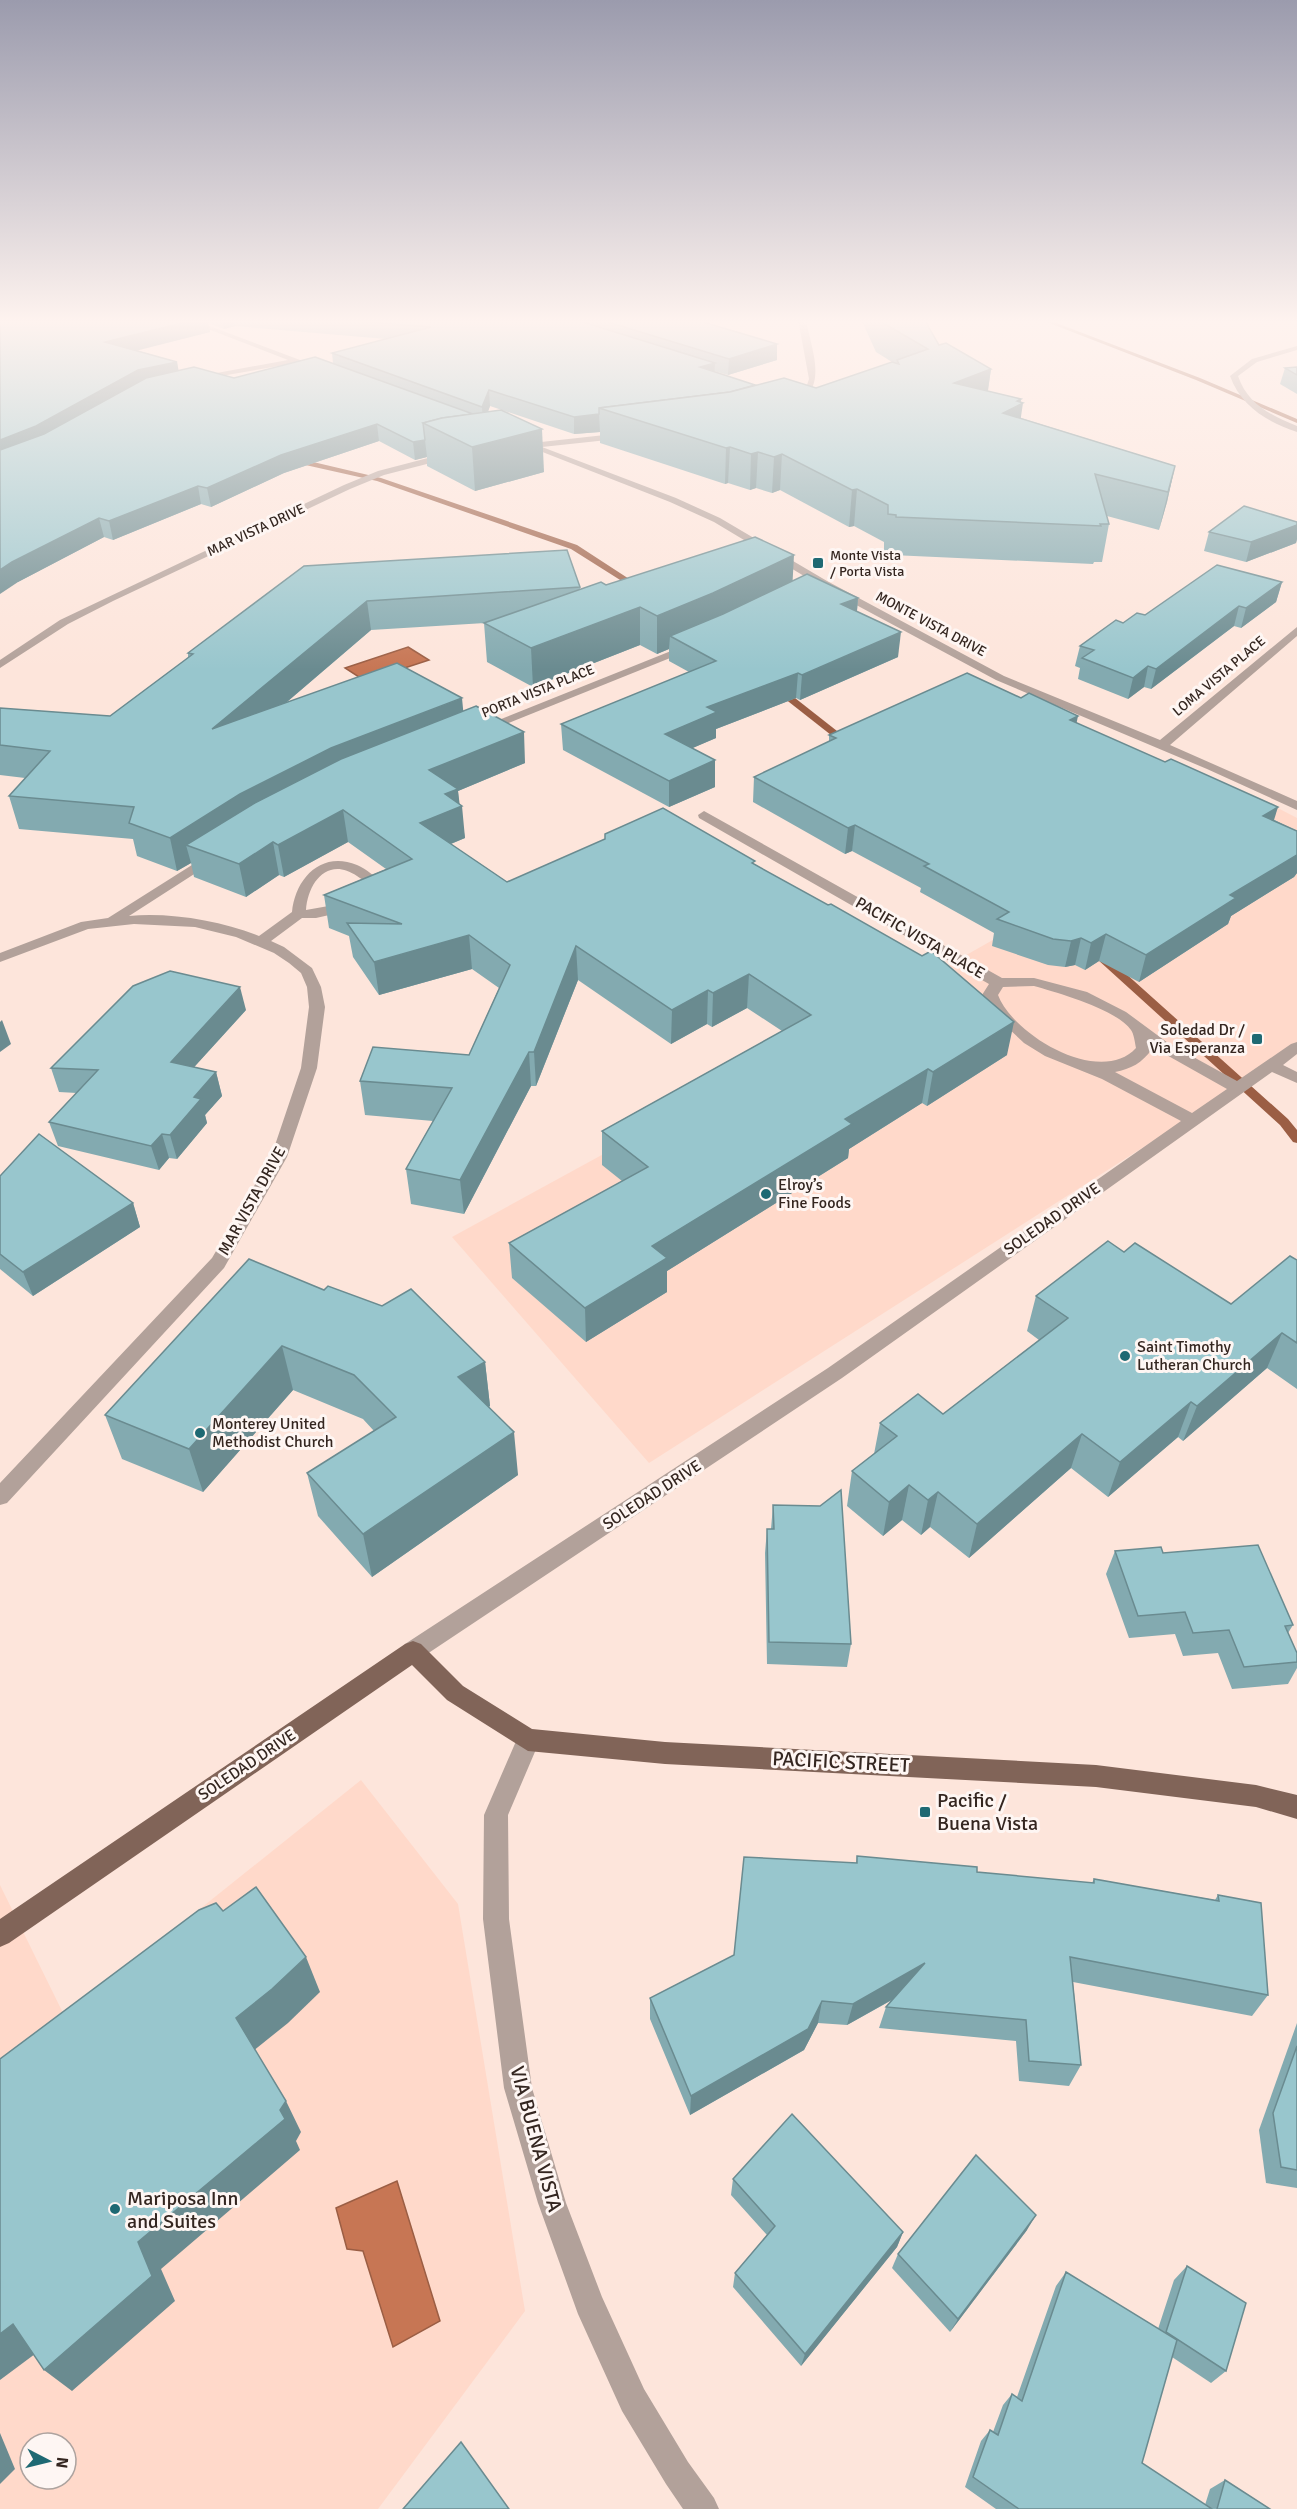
<svg xmlns="http://www.w3.org/2000/svg" width="1297" height="2509" font-family="Signika,sans-serif">
  <style>
    .built { fill: #ffd9ca; fill-rule: evenodd }
    .water { fill: #c77654; stroke: #9b5e44; stroke-width: 1.5 }
    .lines { fill: none; stroke-linecap: round; stroke-linejoin: round }
    .stream { fill: #9b5e44; fill-rule: evenodd }
    .minor { fill: #b2a19a; fill-rule: evenodd }
    .major { fill: #816458; fill-rule: evenodd }
    .wall { fill: #83aab0; fill-rule: evenodd }
    .shaded-wall { fill: #6a8b90 }
    .building { fill: #98c6cd; stroke: #6a8b90; stroke-width: 1.5 }
    .poi-dot { fill: #1e6973; stroke: #fef6f3; stroke-width: 2 }
    .labels { text-anchor: middle; dominant-baseline: central; stroke-width: 6; stroke-linejoin: round; paint-order: stroke }
    .far-street-label { font-size: 14px; fill: #342620; stroke: #fef6f3 }
    .far-poi-label { font-size: 14px; fill: #342620; stroke: #fef6f3; text-anchor: start }
    .street-label { font-size: 16px; fill: #342620; stroke: #fef6f3 }
    .poi-label { font-size: 16px; fill: #342620; stroke: #fef6f3; text-anchor: start }
    .near-street-label { font-size: 20px; fill: #342620; stroke: #fef6f3 }
    .near-poi-label { font-size: 20px; fill: #342620; stroke: #fef6f3; text-anchor: start }
  </style>
  <rect width="100%" height="100%" fill="#fde5db"/>
  <g class="built">
    <polygon points="1251,794 1297,818 1297,1049 649,1463 452,1237 938,971"/>
    <path d="M361 1780 458 1904 525 2311 378 2509H0V1885L65 2017ZM30 2443H66V2479H30Z"/>
  </g>
  <g class="water">
    <polygon points="408,647 429,660 365,681 345,668"/>
    <polygon points="397,2181 440,2321 393,2347 363,2251 347,2249 336,2208"/>
  </g>
  <g class="lines">
    <g class="stream">
      <polygon points="1039,319 1046,319 1200,378 1297,419 1297,423 1196,380"/>
      <polygon points="292,457 381,478 577,545 643,588 636,590 571,549 377,481 301,464 290,460"/>
      <polygon points="775,687 781,687 851,742 851,746 845,746 775,691"/>
      <polygon points="1101,954 1105,955 1288,1119 1297,1130 1297,1143 1293,1142 1280,1125 1097,959 1096,957"/>
    </g>
    <g class="minor">
      <polygon points="182,319 191,319 324,369 320,371 296,363 192,381 191,379 195,377 288,360"/>
      <path d="M798 319H806C811 350 830 389 794 404L790 402 806 388 809 379Z"/>
      <path d="M1297 346V350L1257 362 1238 376C1248 405 1271 415 1297 426V432C1267 422 1241 406 1230 376L1252 359Z"/>
      <polygon points="623,433 627,436 626,438 542,447 676,498 720,518 827,581 1004,676 1160,740 1297,627 1297,636 1170,745 1297,801 1297,810 1207,769 996,680 819,585 714,522 670,502 517,442 521,439 532,443"/>
      <polygon points="451,452 455,455 454,457 384,475 350,489 113,601 68,624 0,668 0,660 60,620 344,485 378,471"/>
      <polygon points="691,643 697,646 695,648 484,733 480,734 474,730"/>
      <path d="M704 811 1002 978H1034L1087 992 1126 1012 1168 1043 1237 1081 1291 1044 1297 1042V1054L1283 1065 1297 1072V1083L1272 1072 842 1378 421 1658 413 1661 405 1658 402 1651 405 1644 828 1368 1181 1121 1102 1079 1045 1056 1024 1043 990 1011 982 995 989 984 699 818 698 815ZM1034 986C1058 993 1116 1009 1131 1030 1134 1034 1135 1043 1136 1048 1100 1087 1013 1035 998 995L1003 987ZM1151 1045 1156 1049 1227 1089 1192 1113 1115 1072C1131 1069 1142 1063 1152 1049Z"/>
      <path d="M211 853 216 854 218 857 216 860 129 916C170 912 222 921 259 936L292 912C295 879 321 850 357 865 367 869 375 877 384 884L386 894 379 898 374 897C373 894 373 891 372 888 370 884 361 879 357 876 328 856 308 882 306 910L351 902 358 906 356 909 316 918H302L271 941 284 947 312 968 321 987 325 1007 317 1068 287 1157 224 1268 7 1503 0 1505V1483L212 1258 271 1157 301 1068 309 1007 307 987 301 973 289 963 274 953 236 937 195 927 134 924 88 929 0 962V953L81 922 108 918Z"/>
      <polygon points="528,1729 536,1732 540,1740 508,1815 509,1919 532,2088 566,2203 602,2297 644,2389 688,2462 714,2498 719,2509 683,2509 666,2484 622,2411 578,2314 538,2203 504,2088 483,1919 484,1815 520,1732"/>
    </g>
    <polygon class="major" points="413,1641 421,1644 463,1686 532,1729 665,1742 1096,1765 1256,1785 1297,1795 1297,1819 1256,1807 1096,1787 665,1764 528,1751 447,1700 412,1665 9,1943 0,1947 0,1919 405,1644"/>
  </g>
  <g class="wall">
    <path d="M0 319H714L704 322 777 344V360L728 375 714 371V372L755 385 816 388 892 362 876 352 861 319H924L939 345 991 369 988 391 1021 399V418L1175 466 1167 502 1159 530 1107 516 1109 524 1102 562H1094L1093 564 892 555V552H884V542L854 526 849 527 780 490 772 493 756 488 750 490 728 483 725 484 600 443V432L574 434 490 406 488 412 544 472 475 491 427 466V457L415 460 379 441 284 473 211 507 201 504 113 540 104 537 18 582ZM208 323 224 329 235 326 386 339 332 353 333 363 234 378 178 371 177 362 136 350 210 332Z"/>
    <polygon points="1297,367 1297,394 1280,384 1285,368"/>
    <polygon points="1297,522 1297,539 1296,543 1246,562 1204,551 1209,532"/>
    <polygon points="304,566 580,587 580,589 606,585 793,581 858,598 857,611 898,657 800,700 796,698 716,729 716,738 692,748 715,760 715,787 669,807 563,750 561,724 689,672 669,661 669,649 657,654 640,645 533,687 487,662 484,623 485,623 371,630 287,702 464,711 525,763 458,791 459,804 465,838 451,844 507,882 755,864 1007,1055 927,1106 922,1103 849,1149 848,1158 667,1271 667,1292 586,1342 512,1278 509,1243 622,1181 602,1165 602,1131 782,1031 747,1008 712,1027 707,1024 671,1044 578,980 536,1086 531,1086 464,1214 411,1204 406,1169 433,1121 365,1115 360,1081 469,1055 499,988 472,969 379,995 353,957 349,936 329,928 324,895 386,869 348,842 284,877 279,875 246,897 194,877 191,863 177,871 137,856 133,839 19,829 9,796 25,778 0,775 0,708 110,716 188,658 188,653"/>
    <polygon points="1282,582 1276,602 1241,628 1234,626 1151,689 1144,687 1128,699 1078,679 1080,668 1075,666 1080,646 1123,623 1145,615"/>
    <polygon points="1077,723 1297,831 1297,873 1294,877 1231,916 1228,924 1139,982 1099,961 1085,970 1075,965 1065,967 1048,965 992,946 994,933 920,892 921,888 852,851 845,854 753,802 754,777 829,742 829,735"/>
    <polygon points="246,1010 194,1067 216,1072 222,1096 205,1115 207,1123 177,1159 169,1158 159,1170 58,1146 49,1122 77,1093 59,1092 51,1068"/>
    <polygon points="0,1176 133,1203 140,1227 33,1296 0,1269"/>
    <polygon points="1124,1252 1231,1304 1297,1260 1297,1389 1267,1368 1183,1441 1178,1437 1108,1497 1071,1468 969,1558 930,1527 921,1535 902,1520 883,1536 847,1506 852,1471 874,1454 880,1423 943,1414 1039,1340 1027,1331 1036,1296"/>
    <polygon points="324,1290 485,1362 490,1406 489,1407 518,1475 372,1577 318,1516 307,1473 374,1431 363,1419 293,1390 203,1492 122,1459 105,1415"/>
    <polygon points="773,1505 851,1644 847,1667 767,1664 765,1553 767,1529 771,1529"/>
    <polygon points="1115,1551 1163,1553 1293,1625 1288,1633 1297,1653 1297,1668 1288,1684 1232,1689 1218,1653 1183,1656 1175,1634 1129,1638 1106,1574"/>
    <polygon points="857,1856 977,1872 1092,1883 1094,1879 1215,1900 1218,1895 1268,1995 1252,2016 1073,1982 1081,2065 1069,2086 1019,2081 1016,2041 879,2028 886,2007 892,2000 847,2025 818,2023 804,2050 690,2115 650,2019 650,1998 734,1955 856,1863"/>
    <polygon points="1297,2023 1297,2188 1266,2183 1259,2130"/>
    <polygon points="733,2179 903,2232 897,2247 801,2366 733,2287 735,2273 767,2235 731,2195"/>
    <polygon points="1027,2230 950,2332 892,2268 898,2254"/>
    <polygon points="1187,2266 1226,2371 1211,2383 1172,2357 1142,2463 1205,2505 1210,2489 1225,2480 1270,2509 996,2509 965,2487 981,2441 990,2430 993,2432 1003,2405 1012,2394 1017,2397 1056,2286 1066,2272 1158,2329 1174,2280"/>
  </g>
  <g class="shaded-wall">
    <polygon points="198,319 207,319 210,332 108,358 105,342"/>
    <polygon points="222,319 234,319 235,326 224,329"/>
    <polygon points="678,319 714,319 678,330"/>
    <polygon points="777,344 777,360 728,375 729,359"/>
    <polygon points="177,362 180,378 0,460 0,440 138,370"/>
    <polygon points="715,363 714,379 700,367"/>
    <polygon points="991,369 986,402 954,383"/>
    <polygon points="489,390 490,406 483,424 482,407"/>
    <polygon points="1021,399 1020,404 1023,403 1018,437 1003,413 1017,401"/>
    <polygon points="599,414 600,432 574,434 574,417"/>
    <polygon points="377,424 379,441 284,473 211,507 207,488 281,455"/>
    <polygon points="542,429 544,472 475,491 472,447"/>
    <polygon points="425,440 427,457 415,460 413,442"/>
    <polygon points="730,447 728,483 725,484 726,448"/>
    <polygon points="758,452 756,488 750,490 751,454"/>
    <polygon points="782,454 780,490 772,493 774,457"/>
    <polygon points="1175,466 1167,502 1159,530 1168,492"/>
    <polygon points="198,486 201,504 113,540 109,521"/>
    <polygon points="857,489 854,526 849,527 852,490"/>
    <polygon points="99,518 104,537 18,582 0,594 0,570 12,562"/>
    <polygon points="1297,525 1297,539 1296,543 1246,562 1251,542"/>
    <polygon points="794,555 792,592 670,636 669,649 657,654 657,616"/>
    <polygon points="1282,582 1276,602 1241,628 1246,608"/>
    <polygon points="858,598 856,622 841,604"/>
    <polygon points="367,601 371,630 219,760 212,729"/>
    <polygon points="1239,606 1234,626 1151,689 1156,669"/>
    <polygon points="640,607 640,645 533,687 531,648"/>
    <polygon points="901,632 898,657 800,700 802,675"/>
    <polygon points="1148,666 1144,687 1128,699 1133,678"/>
    <polygon points="798,673 796,698 716,729 716,738 665,760 665,734 707,707"/>
    <polygon points="462,698 465,729 186,845 191,863 177,871 170,838 240,794 331,748"/>
    <polygon points="1078,716 1073,740 1070,720"/>
    <polygon points="524,732 525,763 458,791 460,807 462,806 465,838 423,855 420,823 429,770"/>
    <polygon points="715,760 715,787 669,807 669,781"/>
    <polygon points="1278,807 1270,833 1263,816"/>
    <polygon points="343,810 348,842 284,877 278,845"/>
    <polygon points="855,825 852,851 845,854 848,828"/>
    <polygon points="273,842 279,875 246,897 239,864"/>
    <polygon points="1297,855 1297,873 1294,877 1231,916 1228,924 1139,982 1146,955 1230,895"/>
    <polygon points="1106,934 1099,961 1085,970 1091,943"/>
    <polygon points="469,935 472,969 379,995 374,962"/>
    <polygon points="1081,938 1075,965 1065,967 1071,941"/>
    <polygon points="576,946 578,980 536,1086 534,1052"/>
    <polygon points="749,974 747,1008 712,1027 713,993"/>
    <polygon points="240,987 246,1010 177,1086 171,1062"/>
    <polygon points="708,990 707,1024 671,1044 672,1010"/>
    <polygon points="2,1020 11,1044 0,1052 0,1022"/>
    <polygon points="1014,1022 1007,1055 927,1106 933,1072"/>
    <polygon points="529,1052 531,1086 464,1214 460,1180"/>
    <polygon points="928,1069 922,1103 849,1149 848,1158 667,1271 667,1292 586,1342 585,1308 652,1246 845,1119"/>
    <polygon points="216,1072 222,1096 205,1115 207,1123 177,1159 170,1135 194,1097"/>
    <polygon points="162,1134 169,1158 159,1170 151,1146"/>
    <polygon points="133,1203 140,1227 33,1296 23,1272"/>
    <polygon points="1282,1333 1267,1368 1183,1441 1197,1406"/>
    <polygon points="282,1346 293,1390 203,1492 189,1449"/>
    <polygon points="485,1362 490,1406 464,1421 458,1377"/>
    <polygon points="1191,1402 1178,1437 1108,1497 1120,1462"/>
    <polygon points="514,1432 518,1475 372,1577 363,1534"/>
    <polygon points="1082,1434 1071,1468 969,1558 977,1524"/>
    <polygon points="909,1485 902,1520 883,1536 889,1502"/>
    <polygon points="938,1492 930,1527 921,1535 928,1500"/>
    <polygon points="306,1957 320,1992 288,2023 253,2051 236,2018"/>
    <polygon points="925,1963 918,1985 847,2025 853,2004"/>
    <polygon points="822,2001 818,2023 804,2050 690,2115 691,2096"/>
    <polygon points="286,2101 301,2132 296,2141 300,2150 161,2269 175,2301 72,2391 44,2370 138,2242 280,2110"/>
    <polygon points="1036,2215 1027,2230 950,2332 958,2319"/>
    <polygon points="903,2232 897,2247 801,2366 805,2354"/>
    <polygon points="13,2324 43,2348 0,2380 0,2334"/>
    <polygon points="0,2433 15,2469 0,2484"/>
  </g>
  <g class="building">
    <polygon points="0,319 198,319 105,342 177,362 138,370 36,426 0,440"/>
    <polygon points="331,319 573,319 715,363 700,367 755,385 730,392 599,408 599,414 574,417 489,390 482,407 332,353 431,327"/>
    <polygon points="598,319 693,319 777,344 729,359"/>
    <polygon points="878,319 924,319 939,345 946,343 991,369 954,383 1021,399 1017,401 1023,403 1003,413 1175,466 1168,492 1095,474 1109,524 1100,524 1101,526 896,517 896,515 888,514 888,505 857,489 852,490 782,454 774,457 758,452 751,454 730,447 726,448 599,408 730,392 784,378 816,388 892,362 899,364 897,360 928,349 878,320"/>
    <polygon points="315,357 473,414 442,418 423,423 425,440 413,442 377,424 281,455 207,488 198,486 109,521 99,518 12,562 0,570 0,450 44,434 146,378 194,367 234,378"/>
    <polygon points="1297,367 1297,375 1285,368"/>
    <polygon points="501,410 542,429 472,447 423,423 442,418"/>
    <polygon points="1244,506 1297,522 1297,525 1251,542 1209,532"/>
    <polygon points="755,537 794,555 713,593 657,616 640,607 531,648 484,623 601,582 606,585"/>
    <polygon points="567,550 580,587 367,601 212,729 397,663 462,698 331,748 240,794 170,838 129,823 134,807 9,796 50,751 0,745 0,708 110,716 193,654 188,653 304,566"/>
    <polygon points="1217,565 1282,582 1246,608 1239,606 1156,669 1148,666 1133,678 1082,658 1094,650 1080,646 1116,620 1123,623 1137,613 1145,615"/>
    <polygon points="807,574 858,598 841,604 901,632 802,675 798,673 707,707 717,712 665,734 715,760 669,781 561,724 716,661 670,636 723,614"/>
    <polygon points="967,673 1021,698 1029,693 1078,716 1070,720 1165,762 1171,759 1278,807 1263,816 1297,831 1297,855 1230,895 1236,898 1146,955 1106,934 1091,943 1081,938 1071,941 1053,939 997,919 1009,912 924,866 929,864 855,825 848,828 754,777 836,738 829,735"/>
    <polygon points="476,706 524,732 429,770 458,789 445,794 462,806 420,823 507,882 605,839 605,834 663,808 755,861 752,863 828,905 831,904 922,956 931,951 1014,1022 933,1072 928,1069 845,1119 852,1124 652,1246 667,1258 585,1308 509,1243 648,1167 602,1131 811,1015 749,974 713,993 708,990 672,1010 576,946 534,1052 529,1052 460,1180 406,1169 452,1088 360,1081 373,1047 469,1055 510,965 469,935 374,962 347,923 402,924 324,895 412,859 343,810 278,845 273,842 239,864 186,845 253,804 341,759"/>
    <polygon points="170,971 240,987 171,1062 216,1072 194,1097 201,1099 170,1135 162,1134 151,1146 49,1122 98,1070 51,1068 133,986"/>
    <polygon points="39,1134 133,1203 23,1272 0,1254 0,1176"/>
    <polygon points="1108,1241 1124,1252 1135,1243 1231,1304 1290,1256 1297,1260 1297,1343 1282,1333 1197,1406 1191,1402 1120,1462 1082,1434 977,1524 938,1492 928,1500 909,1485 889,1502 852,1471 897,1436 880,1423 918,1394 943,1414 1068,1318 1036,1296"/>
    <polygon points="249,1259 324,1290 328,1286 382,1306 411,1289 485,1362 458,1377 514,1432 363,1534 307,1473 396,1417 354,1375 282,1346 189,1449 105,1415"/>
    <polygon points="841,1490 851,1644 769,1642 767,1529 774,1529 773,1505 820,1506"/>
    <polygon points="1258,1545 1293,1625 1285,1626 1297,1653 1297,1662 1244,1667 1229,1630 1193,1633 1185,1612 1138,1616 1115,1551 1161,1547 1163,1553"/>
    <polygon points="857,1856 977,1867 977,1872 1094,1883 1094,1879 1219,1901 1218,1895 1261,1903 1268,1995 1070,1957 1081,2065 1029,2061 1026,2020 886,2007 925,1963 853,2004 822,2001 808,2029 691,2096 650,1998 734,1955 744,1857 857,1863"/>
    <polygon points="256,1887 306,1957 272,1989 236,2018 286,2101 280,2110 285,2119 138,2242 152,2276 44,2370 13,2324 0,2334 0,2059 199,1910 216,1903 223,1911"/>
    <polygon points="1297,2046 1297,2170 1281,2167 1273,2113"/>
    <polygon points="792,2114 903,2232 805,2354 735,2273 775,2226 733,2179"/>
    <polygon points="976,2155 1036,2215 958,2319 898,2254"/>
    <polygon points="1187,2266 1246,2303 1226,2371 1166,2332"/>
    <polygon points="1066,2272 1177,2340 1142,2463 1212,2509 1019,2509 973,2477 990,2430 998,2435 1012,2394 1022,2401"/>
    <polygon points="461,2442 509,2509 403,2509"/>
    <polygon points="1225,2480 1270,2509 1217,2509"/>
  </g>
  <linearGradient id="sky" x2="0" y2="1"><stop stop-color="#9b9bad"/><stop offset="0.48" stop-color="#fef3ef"/><stop offset="1" stop-color="#fef3ef" stop-opacity="0"/></linearGradient>
  <rect width="1297" height="670" fill="url(#sky)"/>
  <g class="poi-dot">
    <rect x="812" y="557" width="12" height="12" rx="3"/>
    <rect x="1251" y="1033" width="12" height="12" rx="3"/>
    <circle cx="766" cy="1194" r="6"/>
    <circle cx="1125" cy="1356" r="6"/>
    <circle cx="200" cy="1433" r="6"/>
    <rect x="919" y="1806" width="12" height="12" rx="3"/>
    <circle cx="115" cy="2209" r="6"/>
  </g>
  <g class="labels">
    <g class="far-street-label">
      <text transform="translate(256 530) rotate(-25)">MAR VISTA DRIVE</text>
      <text transform="translate(931 624) rotate(28)">MONTE VISTA DRIVE</text>
      <text transform="translate(1219 676) rotate(-40)">LOMA VISTA PLACE</text>
      <text transform="translate(538 691) rotate(-22)">PORTA VISTA PLACE</text>
    </g>
    <g class="far-poi-label">
      <text x="830" y="555">Monte Vista<tspan x="830" dy="16">/ Porta Vista</tspan></text>
    </g>
    <g class="street-label">
      <text transform="translate(920 938) rotate(30)">PACIFIC VISTA PLACE</text>
      <text transform="translate(252 1201) rotate(-61)">MAR VISTA DRIVE</text>
      <text transform="translate(1052 1219) rotate(-35)">SOLEDAD DRIVE</text>
      <text transform="translate(652 1495) rotate(-33)">SOLEDAD DRIVE</text>
      <text transform="translate(247 1765) rotate(-34)">SOLEDAD DRIVE</text>
    </g>
    <g class="poi-label">
      <text x="1245" y="1030" text-anchor="end">Soledad Dr /<tspan x="1245" dy="18">Via Esperanza</tspan></text>
      <text x="778" y="1185">Elroy’s<tspan x="778" dy="18">Fine Foods</tspan></text>
      <text x="1137" y="1347">Saint Timothy<tspan x="1137" dy="18">Lutheran Church</tspan></text>
      <text x="212" y="1424">Monterey United<tspan x="212" dy="18">Methodist Church</tspan></text>
    </g>
    <g class="near-street-label">
      <text transform="translate(841 1762) rotate(3)">PACIFIC STREET</text>
      <text transform="translate(536 2139) rotate(75)">VIA BUENA VISTA</text>
    </g>
    <g class="near-poi-label">
      <text x="937" y="1800">Pacific /<tspan x="937" dy="23">Buena Vista</tspan></text>
      <text x="127" y="2198">Mariposa Inn<tspan x="127" dy="23">and Suites</tspan></text>
    </g>
  </g>
  <g transform="translate(48 2461) rotate(97)"><circle r="28" fill="#fef6f3" stroke="#ada39f" stroke-width="1.5"/>
  <path d="M0-4.5L10 22L0 15L-10 22Z" fill="#1e6973"/>
  <text y="-9" font-size="16" font-weight="bold" text-anchor="middle" fill="#342620">N</text>
  </g>
</svg>
